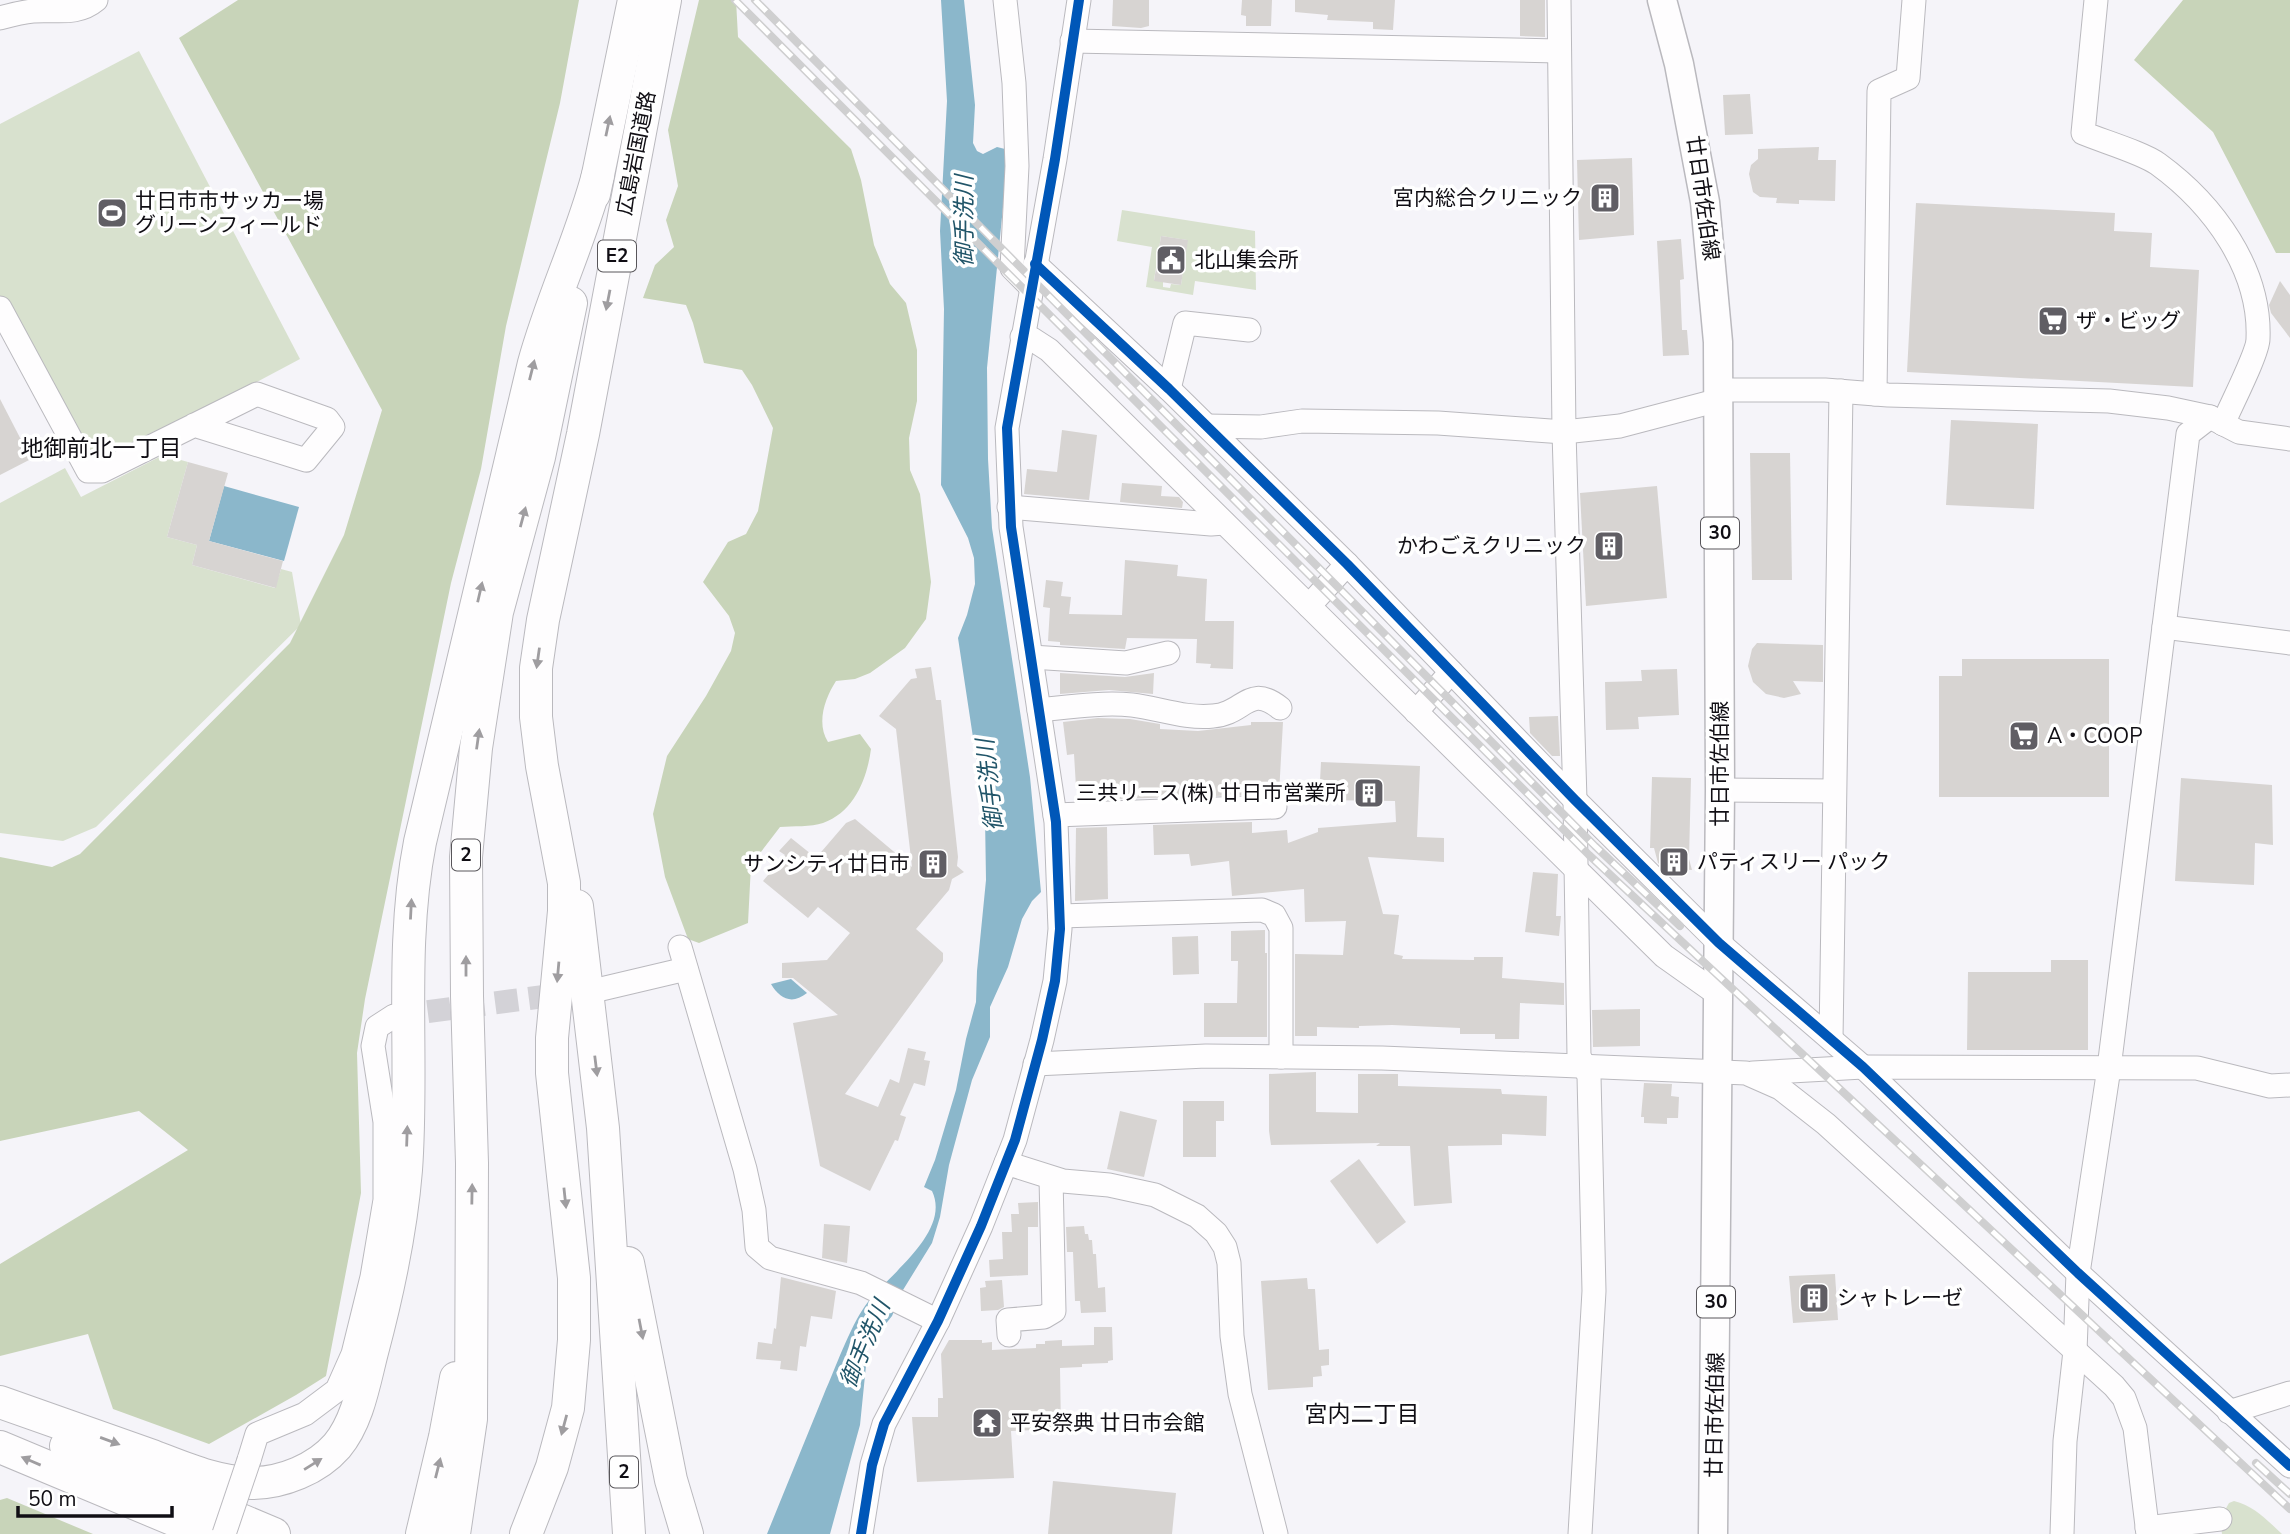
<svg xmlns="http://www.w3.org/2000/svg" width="2290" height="1534" font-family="'Nunito Sans','Noto Sans JP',sans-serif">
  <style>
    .green { fill: #d8e1ce; fill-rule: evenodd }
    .forest { fill: #c8d4b9 }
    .water { fill: #8bb7cb }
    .building { fill: #d7d4d2 }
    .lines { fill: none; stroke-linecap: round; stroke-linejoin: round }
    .minor-tunnel { stroke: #d3d2d7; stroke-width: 23; stroke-dasharray: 23 11; stroke-linecap: butt }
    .minor-casing { stroke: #bab9be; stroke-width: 25 }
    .major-casing { stroke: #bab9be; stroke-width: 31 }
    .highway-casing { stroke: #bab9be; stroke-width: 34 }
    .minor { stroke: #fefdfe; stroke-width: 23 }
    .major { stroke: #fefdfe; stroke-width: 28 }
    .highway { stroke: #fefdfe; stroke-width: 32 }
    .rail-casing { stroke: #cfcfd0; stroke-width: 8 }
    .rail { stroke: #fff; stroke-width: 5; stroke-dasharray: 16; stroke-linecap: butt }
    .minor-bridge-casing { stroke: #bab9be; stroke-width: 25; stroke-linecap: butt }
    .minor-bridge { stroke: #fefdfe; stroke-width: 23 }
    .cycleway-casing { stroke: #fff; stroke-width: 15 }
    .cycleway { stroke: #0057b8; stroke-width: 10 }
    .oneway { fill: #9f9da0 }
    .labels { text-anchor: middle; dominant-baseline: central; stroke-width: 7; stroke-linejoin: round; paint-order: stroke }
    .shield { fill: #fff; stroke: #58565a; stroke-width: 2 }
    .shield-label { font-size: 19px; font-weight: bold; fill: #100e14 }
    .street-label { font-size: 21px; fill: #100e14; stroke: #fff }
    .poi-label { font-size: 21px; fill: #100e14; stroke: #fff; text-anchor: start }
    .water-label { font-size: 23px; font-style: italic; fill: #215569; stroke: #fff }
    .neighbourhood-label { font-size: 23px; fill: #100e14; stroke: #fff }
  </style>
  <rect width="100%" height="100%" fill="#f5f4f9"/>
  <g class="green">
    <polygon points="139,51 300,359 89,471 0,301 0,124"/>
    <path d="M1122 210 1255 231 1256 290 1195 281 1193 295 1146 287 1152 247 1117 241ZM1161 236 1187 240 1181 285 1171 284 1170 288 1163 287V282L1154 280Z"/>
    <polygon points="163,455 188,462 167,537 197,545 192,565 275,588 281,569 292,572 301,625 96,827 63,841 0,833 0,503 65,468 81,497"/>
    <path d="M2234 1501C2254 1506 2267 1520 2282 1534H2222L2220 1519 2229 1503Z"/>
  </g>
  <g class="forest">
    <polygon points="238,0 579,0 560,103 506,326 481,469 451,583 365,999 357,1053 361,1193 326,1376 296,1395 209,1444 113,1409 88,1334 0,1356 0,1264 188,1150 139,1111 0,1141 0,857 52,867 80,854 290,643 344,535 382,410 179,38"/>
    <path d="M699 0H736L738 37 851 149 861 180 874 245 890 284 906 303 917 350V401L909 438 910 470 920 494 931 582 926 619 905 648 870 673 855 679 836 681C825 698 816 723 828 742L860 734 871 749C867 779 854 812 823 823 811 827 793 826 780 827L751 865 748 923 699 943 688 939 665 877 653 814 667 756 706 696 731 651 735 633 729 616 703 582 728 542 746 534 758 511 765 472 773 428 752 385 742 370 704 363 693 323 686 305 643 298 655 265 674 247 666 220 678 186 668 130Z"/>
    <polygon points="2183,0 2290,0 2290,253 2276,253 2213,132 2134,60"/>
    <polygon points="7,1498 93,1534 0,1534 0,1500"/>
  </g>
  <g class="water">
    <path d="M941 0H964L975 105 973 143 977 151 983 154 997 147 1005 149V187L987 368 988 459 992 528 1030 777 1041 892 1032 901 1022 919 1008 967 990 1007V1037L972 1080 949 1165 940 1217 932 1243 903 1290 892 1316 868 1346 860 1425 830 1534H767C786 1487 805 1441 824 1394 835 1369 850 1327 865 1306 885 1277 952 1233 932 1191L924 1187 935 1160 956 1090 966 1039 976 1002 977 971 986 880 985 817 958 638 967 615 975 584 974 558 968 538 941 485 944 309 940 231 947 101Z"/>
    <polygon points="224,486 299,507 284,561 209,541"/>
    <path d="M791 979 807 993C792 1005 780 999 771 984Z"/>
  </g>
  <g class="building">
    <polygon points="1113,0 1149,0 1149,26 1141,28 1112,26"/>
    <polygon points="1242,0 1272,0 1271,26 1246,26 1246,16 1241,15"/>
    <polygon points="1295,0 1395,0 1393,30 1373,29 1373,22 1327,20 1328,15 1295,12"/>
    <polygon points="1520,0 1545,0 1545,37 1520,36"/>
    <polygon points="1750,94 1753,134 1725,135 1723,95"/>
    <polygon points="1819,147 1818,160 1836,160 1835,201 1799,200 1799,204 1776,203 1777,198 1760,197 1753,192 1749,174 1751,165 1758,159 1758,149"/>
    <polygon points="1632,158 1634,235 1579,240 1577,160"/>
    <polygon points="1916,203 2115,213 2114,231 2152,233 2150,267 2199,270 2193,387 1907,372"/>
    <polygon points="1161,236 1188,240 1181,285 1154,281"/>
    <polygon points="1681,239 1684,279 1680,280 1682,330 1687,330 1689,355 1663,356 1657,241"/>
    <polygon points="2280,281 2290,295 2290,338 2271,313 2269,305"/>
    <polygon points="0,399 31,459 0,475"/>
    <polygon points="1951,420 2038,424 2034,509 1946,505"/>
    <polygon points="1062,430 1097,435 1089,500 1024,494 1027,469 1057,472"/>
    <polygon points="1750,453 1790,453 1792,580 1752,580"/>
    <polygon points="188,462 228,473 209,541 283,561 276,588 192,565 197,545 167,537"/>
    <polygon points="1122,483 1162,486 1161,496 1179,497 1183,502 1182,508 1120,502"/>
    <polygon points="1657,486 1667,598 1586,606 1580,493"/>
    <polygon points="1125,560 1178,565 1177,576 1207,579 1205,621 1234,621 1233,669 1210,668 1211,664 1196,663 1197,639 1127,638 1125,649 1060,645 1060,642 1048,641 1050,608 1043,607 1046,580 1063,582 1061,596 1071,597 1069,614 1122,615"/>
    <polygon points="1757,643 1823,645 1823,682 1793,681 1801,694 1784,698 1766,694 1753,682 1748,666 1752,649"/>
    <polygon points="1962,659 2109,659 2109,797 1939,797 1939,676 1962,676"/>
    <polygon points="931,667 936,700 941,700 958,857 957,866 964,872 952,879 949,890 916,929 943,953 943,961 845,1094 878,1107 890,1079 899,1083 908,1048 926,1052 924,1060 930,1061 925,1086 914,1083 900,1115 906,1117 898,1141 895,1140 870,1191 820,1166 793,1023 838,1015 793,978 782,978 782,963 827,960 850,933 818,907 808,918 763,881 785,855 779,851 791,838 816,858 846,823 855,819 912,867 896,729 879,716 911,679 917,678 915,669"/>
    <polygon points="1677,669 1679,715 1638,717 1639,729 1606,730 1605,682 1642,681 1641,670"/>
    <polygon points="1060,673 1125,677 1154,673 1153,694 1109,690 1060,694"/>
    <polygon points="1558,716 1560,756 1552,756 1530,733 1529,717"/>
    <polygon points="1098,718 1130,719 1160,724 1160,729 1198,731 1251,725 1251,722 1283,722 1279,794 1082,800 1081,787 1076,787 1074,754 1067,755 1063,722"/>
    <polygon points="1321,762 1420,766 1417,837 1444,838 1444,862 1368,857 1383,914 1399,915 1394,954 1403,956 1402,959 1474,960 1474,957 1503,957 1502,978 1564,983 1564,1005 1520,1003 1519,1039 1495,1039 1495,1034 1460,1034 1460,1028 1392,1025 1359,1026 1359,1028 1317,1027 1317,1036 1295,1036 1295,954 1343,955 1346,921 1305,922 1304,889 1232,896 1229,861 1191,866 1189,854 1154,855 1153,825 1252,822 1252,833 1287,830 1288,843 1318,832 1318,828 1396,822 1395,801 1319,800"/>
    <polygon points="1652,777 1691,778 1689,859 1692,870 1664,868 1658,863 1654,848 1650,848"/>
    <polygon points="2181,778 2272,785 2273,845 2255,843 2254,885 2175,881"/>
    <polygon points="1107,827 1108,899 1075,901 1076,828"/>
    <polygon points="1533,872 1558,874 1556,916 1561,916 1559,936 1525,932"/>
    <polygon points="1265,930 1265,953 1267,953 1267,1037 1204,1037 1204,1003 1237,1003 1238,961 1231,961 1231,931"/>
    <polygon points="1198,936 1199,974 1173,975 1172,937"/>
    <polygon points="2051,960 2088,960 2088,1050 1967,1050 1968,972 2051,972"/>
    <polygon points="1640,1009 1640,1046 1593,1047 1592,1010"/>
    <polygon points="1316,1072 1316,1112 1358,1113 1358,1074 1398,1074 1398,1086 1501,1089 1502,1094 1547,1096 1546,1136 1502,1134 1502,1145 1448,1146 1452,1203 1414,1206 1410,1146 1376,1146 1380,1143 1271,1145 1269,1131 1269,1074"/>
    <polygon points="1644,1083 1672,1084 1671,1096 1679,1097 1678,1118 1667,1118 1667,1124 1644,1123 1644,1117 1641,1117"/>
    <polygon points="1183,1101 1224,1101 1224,1121 1216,1121 1216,1157 1183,1157"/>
    <polygon points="1120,1111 1157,1120 1144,1177 1107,1169"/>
    <polygon points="1359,1159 1406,1222 1377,1244 1330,1181"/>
    <polygon points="1038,1202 1038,1227 1028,1227 1028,1275 990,1277 989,1260 1003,1259 1002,1232 1012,1232 1011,1214 1019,1214 1018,1203"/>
    <polygon points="824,1224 850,1226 847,1263 822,1258"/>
    <polygon points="1084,1226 1085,1234 1088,1234 1089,1240 1092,1240 1093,1254 1096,1254 1098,1288 1105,1287 1106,1312 1081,1313 1080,1301 1075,1301 1073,1252 1067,1252 1066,1227"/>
    <polygon points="1835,1274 1838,1320 1793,1323 1789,1276"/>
    <polygon points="781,1277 836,1291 832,1319 811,1316 806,1347 800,1346 797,1371 780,1369 781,1361 756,1359 758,1342 772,1344 774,1328 776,1329"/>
    <polygon points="1307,1278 1308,1289 1315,1289 1319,1350 1329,1349 1329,1365 1321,1366 1322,1376 1313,1377 1313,1387 1268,1390 1261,1281"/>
    <polygon points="1002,1280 1004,1307 998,1310 981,1311 980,1288 986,1287 985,1281"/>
    <polygon points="1094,1327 1112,1327 1113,1360 1108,1361 1108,1363 1082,1364 1082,1367 1060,1368 1061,1429 1011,1431 1014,1478 917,1482 912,1417 938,1417 938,1398 943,1398 941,1354 949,1340 982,1340 982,1343 992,1342 992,1350 1036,1348 1036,1344 1045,1344 1045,1341 1062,1340 1062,1346 1094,1345"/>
    <polygon points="1053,1481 1176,1493 1172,1534 1048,1534"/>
  </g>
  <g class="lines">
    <polyline class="minor-tunnel" points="394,1016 571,993"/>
    <g class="minor-casing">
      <g id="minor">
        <polyline points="1005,0 1014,83 1017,166 1012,268 1031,287"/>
        <polyline points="1559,0 1564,432 1575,800 1579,1056 1589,1076 1594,1291 1580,1534"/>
        <path d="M2096 0 2083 133C2102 141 2143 153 2158 164 2213 204 2261 269 2258 339 2258 353 2230 407 2223 424"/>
        <path d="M0 18C11 15 22 12 33 11 56 9 77 16 96 0"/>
        <polyline points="1072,41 1558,51"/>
        <polyline points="1035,264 1169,389 1347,564 1575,800 1719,943 1863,1067 2078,1273 2290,1466"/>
        <polyline points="0,308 88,471 102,471 257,394 327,419 333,427 306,460 194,425"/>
        <polyline points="1022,337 1032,339 1049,350 1664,956 1719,995"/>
        <polyline points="1169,389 1185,323 1249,330"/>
        <polyline points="1719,390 1825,390 1888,395 2109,401 2168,408 2210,417 2239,432 2290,439"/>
        <polyline points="1875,394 1879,91 1908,78 1914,0"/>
        <polyline points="1207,426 1261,427 1302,421 1438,423 1564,432 1620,426 1719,400"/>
        <polyline points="1009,507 1211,524 1224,523"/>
        <polyline points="1309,606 1347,564"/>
        <polyline points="2164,627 2290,643"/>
        <polyline points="1031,657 1126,663 1168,653"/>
        <path d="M1039 710C1069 707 1102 702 1132 705 1158 708 1186 719 1213 716 1244 714 1249 683 1280 708"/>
        <polyline points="1416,712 1451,672"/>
        <polyline points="1720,790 1834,791"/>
        <polyline points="1055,815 1275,807"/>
        <polyline points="1060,916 1262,910 1274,915 1281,928 1281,1057"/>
        <polyline points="680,947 745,1169 754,1210 757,1247 770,1258 861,1283 938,1321"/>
        <polyline points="597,990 686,969"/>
        <polyline points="1831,1039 1841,391"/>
        <polyline points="1035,1064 1206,1056 1382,1058 1746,1073 1780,1088 1826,1124 2114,1386 2124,1398 2135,1428 2148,1534"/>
        <polyline points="1753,1073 1863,1067 2197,1068 2270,1086 2290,1085"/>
        <polyline points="1006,1163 1063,1181 1109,1185 1155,1195 1197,1216 1216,1233 1225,1247 1229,1263 1232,1336 1240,1394 1276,1534"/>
        <polyline points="1009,1335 1008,1320 1044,1317 1054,1311 1051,1178"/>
        <polyline points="2229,1412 2290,1393"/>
        <polyline points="249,1460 257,1434 305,1414 337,1390 353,1354 372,1277 385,1200 385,1122 373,1046 377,1027 394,1016"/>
        <polyline points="2147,1528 2220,1519"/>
        <polyline points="861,1534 872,1465 884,1424 938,1321 981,1226 1015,1140 1042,1040 1055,981 1060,929 1056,822 1011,527 1007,428 1055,159 1079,0"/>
        <polyline points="2062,1534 2065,1441 2075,1351 2078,1273 2109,1068 2188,434 2210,417"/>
      </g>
    </g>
    <g class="major-casing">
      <polyline id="major" points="1662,0 1679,64 1705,202 1718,342 1720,790 1713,1534"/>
    </g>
    <g class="highway-casing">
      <g id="highway">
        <polyline points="594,194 634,0"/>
        <polyline points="577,906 603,1128 629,1534"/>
        <polyline points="628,1263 671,1480 687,1534"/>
        <path d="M0 1402C50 1420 100 1437 150 1455 182 1467 217 1483 252 1483 282 1483 317 1469 337 1446 358 1421 364 1383 372 1352 388 1292 401 1232 406 1170 414 1061 399 949 420 842L534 363C552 298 581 239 598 175"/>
        <polyline points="66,1446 274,1534"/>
        <polyline points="0,1447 208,1534"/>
        <polyline points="422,1534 445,1437 456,1378"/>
        <polyline points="454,1534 471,1419 472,1163 467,996 466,857 476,748 497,612 539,457 571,303"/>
        <polyline points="526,1534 552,1467 568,1408 574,1340 574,1278 552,1073 552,1038 564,911 564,883 542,766 536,717 536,668 543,620 583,434 665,0"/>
      </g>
    </g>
    <use href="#minor" class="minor"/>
    <use href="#major" class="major"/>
    <use href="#highway" class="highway"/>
    <g class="rail-casing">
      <g id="rail">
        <polyline points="735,0 1589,855 2290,1509"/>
        <polyline points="755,0 1595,846 1680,926"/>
        <polyline points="2256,1463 2290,1494"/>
      </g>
    </g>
    <use href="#rail" class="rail"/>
    <g class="minor-bridge-casing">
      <polyline id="minor-bridge" points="224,1534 249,1460"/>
    </g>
    <use href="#minor-bridge" class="minor-bridge"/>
    <g class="cycleway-casing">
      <g id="cycleway">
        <polyline points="1035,264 1169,389 1347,564 1575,800 1719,943 1863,1067 2078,1273 2290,1466"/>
        <polyline points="861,1534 872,1465 884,1424 938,1321 981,1226 1015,1140 1042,1040 1055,981 1060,929 1056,822 1011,527 1007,428 1055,159 1079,0"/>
      </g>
    </g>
    <use href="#cycleway" class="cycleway"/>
  </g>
  <defs><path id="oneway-solid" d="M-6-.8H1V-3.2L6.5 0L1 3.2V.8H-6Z" transform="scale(1.75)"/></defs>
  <g class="oneway">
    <use href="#oneway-solid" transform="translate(608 126) rotate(-78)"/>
    <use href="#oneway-solid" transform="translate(608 300) rotate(101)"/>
    <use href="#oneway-solid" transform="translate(532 370) rotate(-76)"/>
    <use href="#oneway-solid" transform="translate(523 517) rotate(-75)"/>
    <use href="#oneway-solid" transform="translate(480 592) rotate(-77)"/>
    <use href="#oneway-solid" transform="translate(538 658) rotate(98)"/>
    <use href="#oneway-solid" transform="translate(478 739) rotate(-82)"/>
    <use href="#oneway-solid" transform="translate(411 909) rotate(-87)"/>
    <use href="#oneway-solid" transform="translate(466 966) rotate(-90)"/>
    <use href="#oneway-solid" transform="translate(558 972) rotate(95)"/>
    <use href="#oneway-solid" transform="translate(596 1066) rotate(83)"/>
    <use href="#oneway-solid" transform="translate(407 1136) rotate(-88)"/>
    <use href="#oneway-solid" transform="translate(472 1194) rotate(-89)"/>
    <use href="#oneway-solid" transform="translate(565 1198) rotate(84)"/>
    <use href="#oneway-solid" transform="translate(641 1329) rotate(79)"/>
    <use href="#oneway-solid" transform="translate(564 1425) rotate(105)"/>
    <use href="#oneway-solid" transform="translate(110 1441) rotate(20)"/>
    <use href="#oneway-solid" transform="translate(31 1461) rotate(-157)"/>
    <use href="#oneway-solid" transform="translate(313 1464) rotate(-32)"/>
    <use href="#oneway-solid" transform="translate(438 1468) rotate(-76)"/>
  </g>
  <defs>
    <g id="building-square" transform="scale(1.575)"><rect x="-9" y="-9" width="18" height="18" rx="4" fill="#605e64" stroke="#fff"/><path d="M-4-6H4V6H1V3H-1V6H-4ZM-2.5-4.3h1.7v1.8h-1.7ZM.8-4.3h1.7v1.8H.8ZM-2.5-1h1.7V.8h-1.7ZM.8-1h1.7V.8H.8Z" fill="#fff"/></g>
    <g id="stadium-square" transform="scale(1.575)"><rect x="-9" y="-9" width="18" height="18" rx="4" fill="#605e64" stroke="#fff"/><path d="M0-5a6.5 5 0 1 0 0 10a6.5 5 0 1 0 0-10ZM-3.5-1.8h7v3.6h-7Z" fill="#fff"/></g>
    <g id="civic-square" transform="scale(1.575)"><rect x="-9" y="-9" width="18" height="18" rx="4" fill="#605e64" stroke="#fff"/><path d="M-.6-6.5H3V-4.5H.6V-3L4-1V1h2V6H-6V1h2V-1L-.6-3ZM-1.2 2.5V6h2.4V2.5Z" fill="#fff"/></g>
    <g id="supermarket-square" transform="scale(1.575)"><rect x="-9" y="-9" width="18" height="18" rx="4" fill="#605e64" stroke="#fff"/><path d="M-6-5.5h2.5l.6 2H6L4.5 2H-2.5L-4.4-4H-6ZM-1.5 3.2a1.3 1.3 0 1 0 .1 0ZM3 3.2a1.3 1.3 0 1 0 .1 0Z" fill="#fff"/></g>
    <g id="temple-square" transform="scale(1.575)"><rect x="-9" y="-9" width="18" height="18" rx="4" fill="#605e64" stroke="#fff"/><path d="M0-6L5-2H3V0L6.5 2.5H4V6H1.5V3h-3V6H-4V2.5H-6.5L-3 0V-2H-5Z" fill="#fff"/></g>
  </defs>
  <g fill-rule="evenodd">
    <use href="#building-square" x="1605" y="198"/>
    <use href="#stadium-square" x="112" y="213"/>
    <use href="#civic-square" x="1171" y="260"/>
    <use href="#supermarket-square" x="2053" y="321"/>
    <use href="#building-square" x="1609" y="546"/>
    <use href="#supermarket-square" x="2024" y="736"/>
    <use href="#building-square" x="1369" y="793"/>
    <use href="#building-square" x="1674" y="862"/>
    <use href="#building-square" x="933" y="864"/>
    <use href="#building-square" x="1814" y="1298"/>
    <use href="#temple-square" x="987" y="1423"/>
  </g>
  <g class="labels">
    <g class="shield">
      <rect x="598" y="240.5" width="38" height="31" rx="5"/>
      <rect x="1701" y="517.5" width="38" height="31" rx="5"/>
      <rect x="452" y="839.5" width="28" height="31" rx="5"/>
      <rect x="1697" y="1286.5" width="38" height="31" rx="5"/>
      <rect x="610" y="1456.5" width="28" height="31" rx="5"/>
    </g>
    <g class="shield-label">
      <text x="617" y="256">E2</text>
      <text x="1720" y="533">30</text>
      <text x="466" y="855">2</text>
      <text x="1716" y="1302">30</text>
      <text x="624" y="1472">2</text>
    </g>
    <g class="street-label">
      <text transform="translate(636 153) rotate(-79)">広島岩国道路</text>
      <text transform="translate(1703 198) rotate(82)">廿日市佐伯線</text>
      <text transform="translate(1720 764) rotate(-90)">廿日市佐伯線</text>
      <text transform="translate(1715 1415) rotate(-89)">廿日市佐伯線</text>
    </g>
    <g class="poi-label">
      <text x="1582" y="198" text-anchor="end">宮内総合クリニック</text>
      <text x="135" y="201">廿日市市サッカー場<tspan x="135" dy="24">グリーンフィールド</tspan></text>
      <text x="1194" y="260">北山集会所</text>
      <text x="2076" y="321">ザ・ビッグ</text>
      <text x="1586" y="546" text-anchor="end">かわごえクリニック</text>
      <text x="2047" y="736">A・COOP</text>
      <text x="1346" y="793" text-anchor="end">三共リース(株) 廿日市営業所</text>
      <text x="1697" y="862">パティスリー パック</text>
      <text x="910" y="864" text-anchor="end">サンシティ廿日市</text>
      <text x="1837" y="1298">シャトレーゼ</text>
      <text x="1010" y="1423">平安祭典 廿日市会館</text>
    </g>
    <g class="water-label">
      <text transform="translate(964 221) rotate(-90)">御手洗川</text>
      <text transform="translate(990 785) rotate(-96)">御手洗川</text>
      <text transform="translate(865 1344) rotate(-67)">御手洗川</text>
    </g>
    <g class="neighbourhood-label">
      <text x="101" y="448">地御前北一丁目</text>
      <text x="1362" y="1414">宮内二丁目</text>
    </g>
  </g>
  <path d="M18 1506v10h154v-10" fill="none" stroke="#100e14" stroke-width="3.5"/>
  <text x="28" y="1506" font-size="21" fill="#100e14" stroke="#ffffff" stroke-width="5" paint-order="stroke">50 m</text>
</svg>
